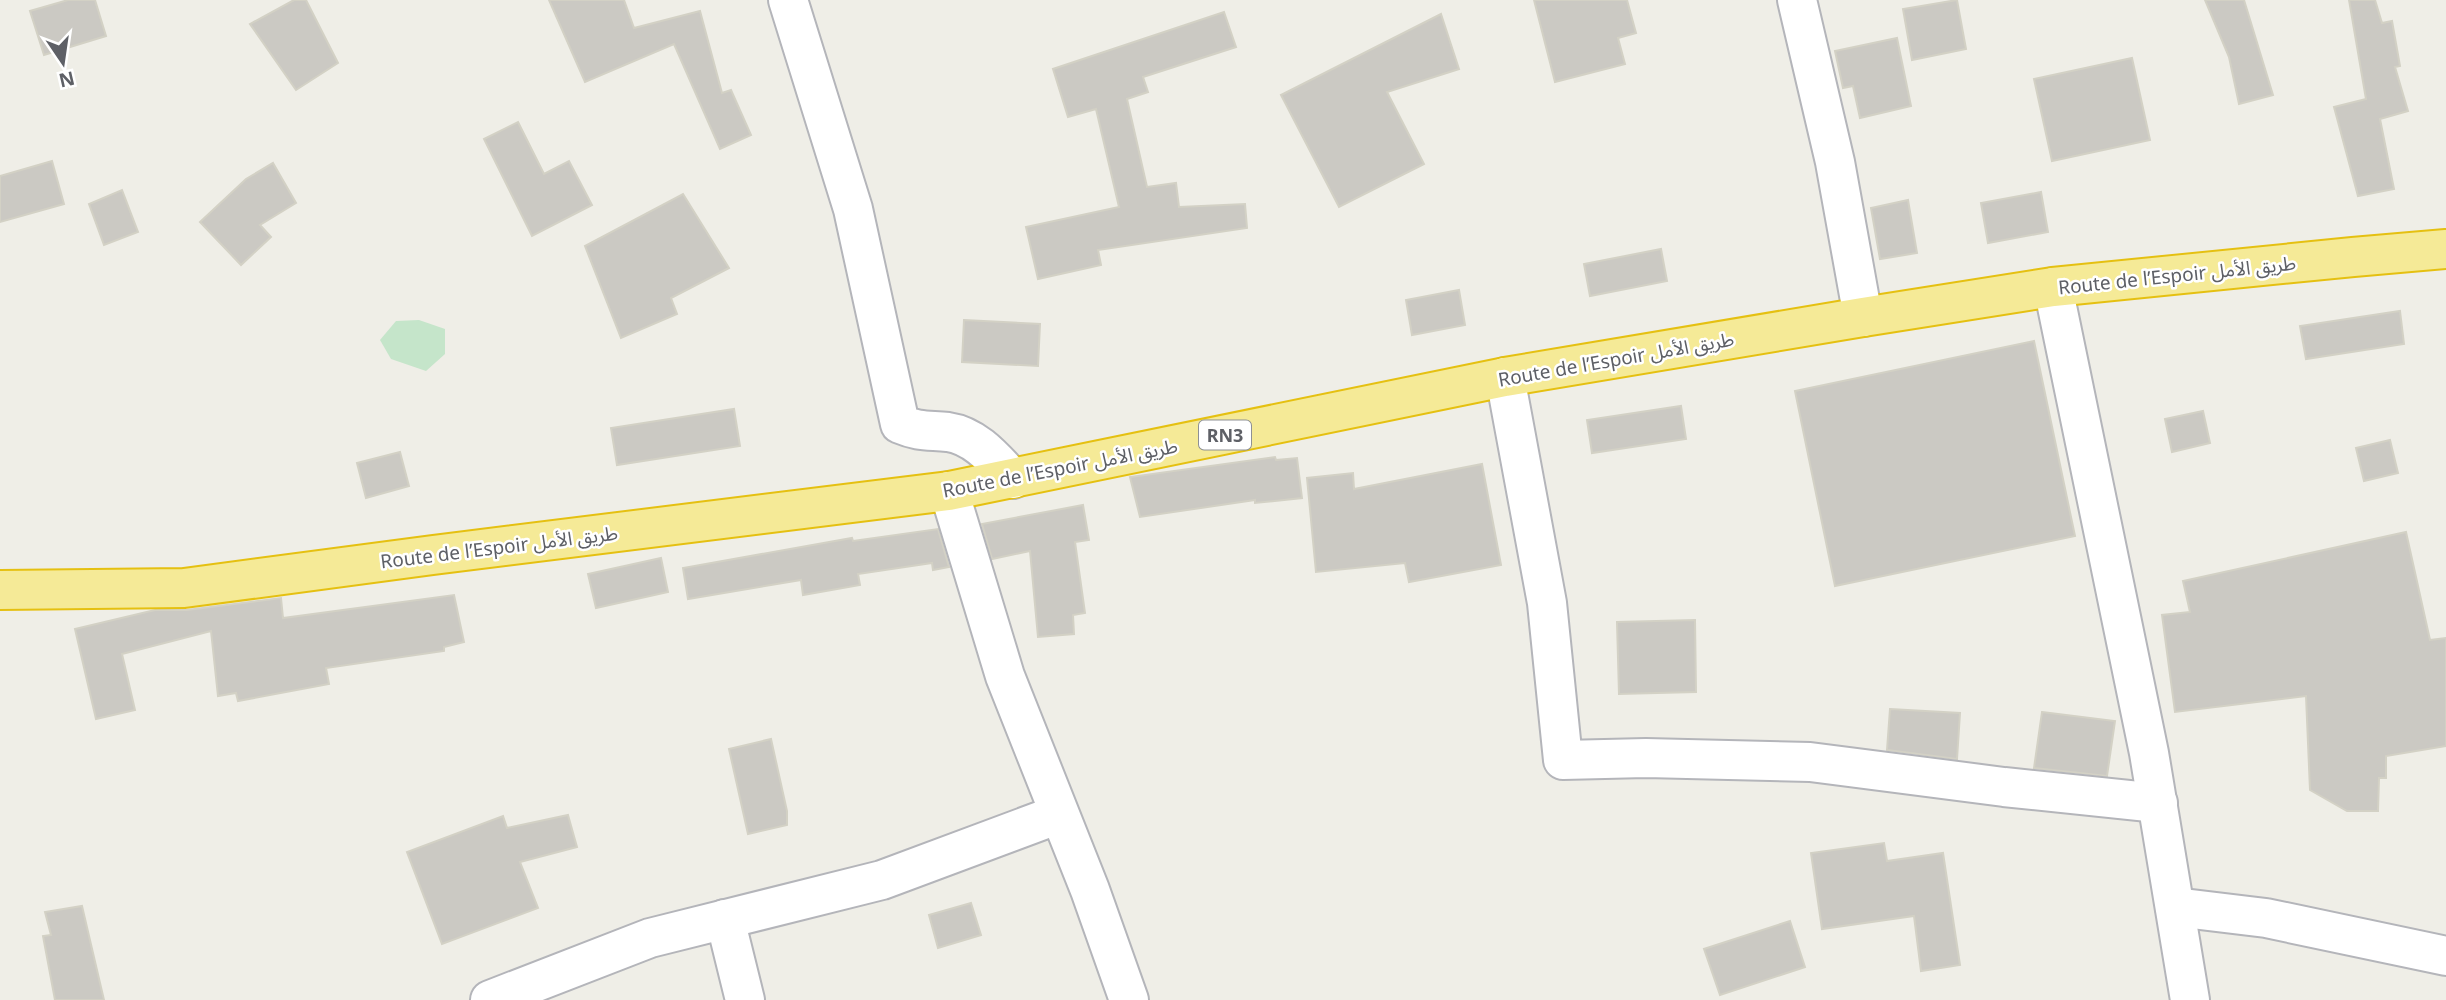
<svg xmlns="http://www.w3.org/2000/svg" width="2446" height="1000" font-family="'Noto Sans','Noto Sans Arabic',sans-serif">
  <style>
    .green { fill: #c5e5ca }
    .building { fill: #cbc9c3; stroke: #d3d1c5; stroke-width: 2 }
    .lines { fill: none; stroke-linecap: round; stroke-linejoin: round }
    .street-casing { stroke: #b4b5ba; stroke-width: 42 }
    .highway-casing { stroke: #e5c011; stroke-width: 42 }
    .street { stroke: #fff; stroke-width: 38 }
    .highway { stroke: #f5ea97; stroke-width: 38 }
    .labels { text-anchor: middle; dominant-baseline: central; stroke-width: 5; stroke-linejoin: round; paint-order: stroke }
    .shield { fill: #fff; stroke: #8e9094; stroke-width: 2 }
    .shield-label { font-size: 18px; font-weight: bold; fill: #5e6066 }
    .street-label { font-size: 19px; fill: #5e6066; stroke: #fff }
  </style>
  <rect width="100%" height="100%" fill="#efeee7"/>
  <polygon class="green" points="419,320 445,329 445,354 426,371 391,359 380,340 396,321"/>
  <g class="building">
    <polygon points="68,0 95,0 106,36 44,55 30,11"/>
    <polygon points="294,0 306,0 338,63 296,90 250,24"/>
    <polygon points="549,0 624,0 634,28 700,11 722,93 731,90 751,135 720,149 674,44 585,82"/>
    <polygon points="1534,0 1627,0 1636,33 1618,38 1625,64 1555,82"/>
    <polygon points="1957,0 1966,49 1912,60 1903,9"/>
    <polygon points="2205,0 2244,0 2273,95 2239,104 2229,57"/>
    <polygon points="2349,0 2375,0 2382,23 2392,21 2400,66 2395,67 2408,111 2380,119 2394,189 2358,196 2334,107 2366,99"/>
    <polygon points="1224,12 1236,47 1143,77 1148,92 1127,99 1147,187 1176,183 1179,207 1245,204 1247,228 1098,250 1101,265 1038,279 1026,227 1119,207 1096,109 1068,117 1053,69"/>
    <polygon points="1441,14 1459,69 1387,92 1424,164 1339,207 1281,95"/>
    <polygon points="1897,38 1911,106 1860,118 1853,86 1843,88 1835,51"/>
    <polygon points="2132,58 2150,140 2052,161 2034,79"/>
    <polygon points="518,122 544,174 569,161 592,205 532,236 484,139"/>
    <polygon points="52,161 64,204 0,222 0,176"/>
    <polygon points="273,163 296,203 260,225 271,237 241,265 200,222 246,179"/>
    <polygon points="122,190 138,232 104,245 89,204"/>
    <polygon points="2041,192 2048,232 1988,243 1981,203"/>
    <polygon points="683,194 729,268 671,298 677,314 621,338 585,246"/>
    <polygon points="1908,200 1917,253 1880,259 1871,208"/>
    <polygon points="1661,249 1667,281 1590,296 1584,264"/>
    <polygon points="1459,290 1465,325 1412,335 1406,300"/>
    <polygon points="2400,311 2404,344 2306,359 2300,326"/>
    <polygon points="964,320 1040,324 1038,366 962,362"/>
    <polygon points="2034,341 2075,536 1835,586 1795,391"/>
    <polygon points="1681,406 1686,439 1592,453 1587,420"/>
    <polygon points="734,409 740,446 617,465 611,428"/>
    <polygon points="2203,411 2210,443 2172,452 2165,419"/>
    <polygon points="2390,440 2398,473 2364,481 2356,448"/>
    <polygon points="400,452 409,486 366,498 357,463"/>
    <polygon points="1275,457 1276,460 1297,458 1302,498 1255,503 1255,500 1140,517 1130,477"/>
    <polygon points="1482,464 1501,565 1409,582 1405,563 1316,572 1307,478 1353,473 1354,489"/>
    <polygon points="1083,505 1089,540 1075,542 1085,613 1073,615 1074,634 1038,637 1030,551 992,559 982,524"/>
    <polygon points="938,529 949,567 933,570 932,563 858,574 860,585 803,595 801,580 688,599 683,568 852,538 853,541"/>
    <polygon points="2406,532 2430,640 2446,638 2446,746 2386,756 2386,778 2379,778 2378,811 2347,811 2310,790 2306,696 2175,712 2162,615 2190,612 2183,581"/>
    <polygon points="661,558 668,592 596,608 588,574"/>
    <polygon points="454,595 464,642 444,647 444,651 326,668 329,684 238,701 236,693 218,696 211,631 122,654 135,710 96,719 75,629 155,610 187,610 281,598 283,618"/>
    <polygon points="1695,620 1696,692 1619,694 1617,622"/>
    <polygon points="1890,709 1960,713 1957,759 1887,750"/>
    <polygon points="2042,712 2115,721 2107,776 2034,768"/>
    <polygon points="771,739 787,811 787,825 748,834 729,749"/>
    <polygon points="568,815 577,847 520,862 538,908 442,944 407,852 503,816 507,828"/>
    <polygon points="1884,843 1887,861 1943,853 1960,965 1921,971 1914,916 1822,929 1811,853"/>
    <polygon points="971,903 981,935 938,948 929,915"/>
    <polygon points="82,906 104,1000 55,1000 43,936 51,935 45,912"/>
    <polygon points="1790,921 1805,967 1720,995 1704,949"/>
  </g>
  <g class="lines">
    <g class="street-casing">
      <g id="street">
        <path d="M788 0 853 209 900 424C919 432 928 430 948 432 976 436 995 460 1013 479"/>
        <polyline points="1797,0 1835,162 1863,317"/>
        <polyline points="2053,287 2149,753 2190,1000"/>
        <polyline points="1505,377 1547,603 1563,760 1646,758 1810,762 2004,787 2158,803"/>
        <polyline points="949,491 1005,676 1090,890 1129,1000"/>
        <polyline points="2175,907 2266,918 2446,956"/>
        <polyline points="725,919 745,1000"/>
        <polyline points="490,1000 650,938 882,880 1059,814"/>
      </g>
    </g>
    <g class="highway-casing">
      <polyline id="highway" points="0,590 184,588 433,555 949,491 1505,377 1863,317 2053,287 2353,257 2446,249"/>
    </g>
    <use href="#street" class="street"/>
    <use href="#highway" class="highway"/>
  </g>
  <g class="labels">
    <rect class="shield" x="1199" y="420.5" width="52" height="29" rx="5"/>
    <g class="shield-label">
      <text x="1225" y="435">RN3</text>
    </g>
    <g class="street-label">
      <text transform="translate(2177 275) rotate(-6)">Route de l’Espoir طريق الأمل</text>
      <text transform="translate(1616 359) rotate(-10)">Route de l’Espoir طريق الأمل</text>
      <text transform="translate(1060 468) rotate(-11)">Route de l’Espoir طريق الأمل</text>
      <text transform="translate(499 547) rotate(-7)">Route de l’Espoir طريق الأمل</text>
    </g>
  </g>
  <g transform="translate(63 63) rotate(167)" stroke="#ffffff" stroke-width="5" paint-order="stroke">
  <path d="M0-5L12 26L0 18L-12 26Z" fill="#5e6066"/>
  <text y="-10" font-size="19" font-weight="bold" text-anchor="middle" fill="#5e6066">N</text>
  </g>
</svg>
